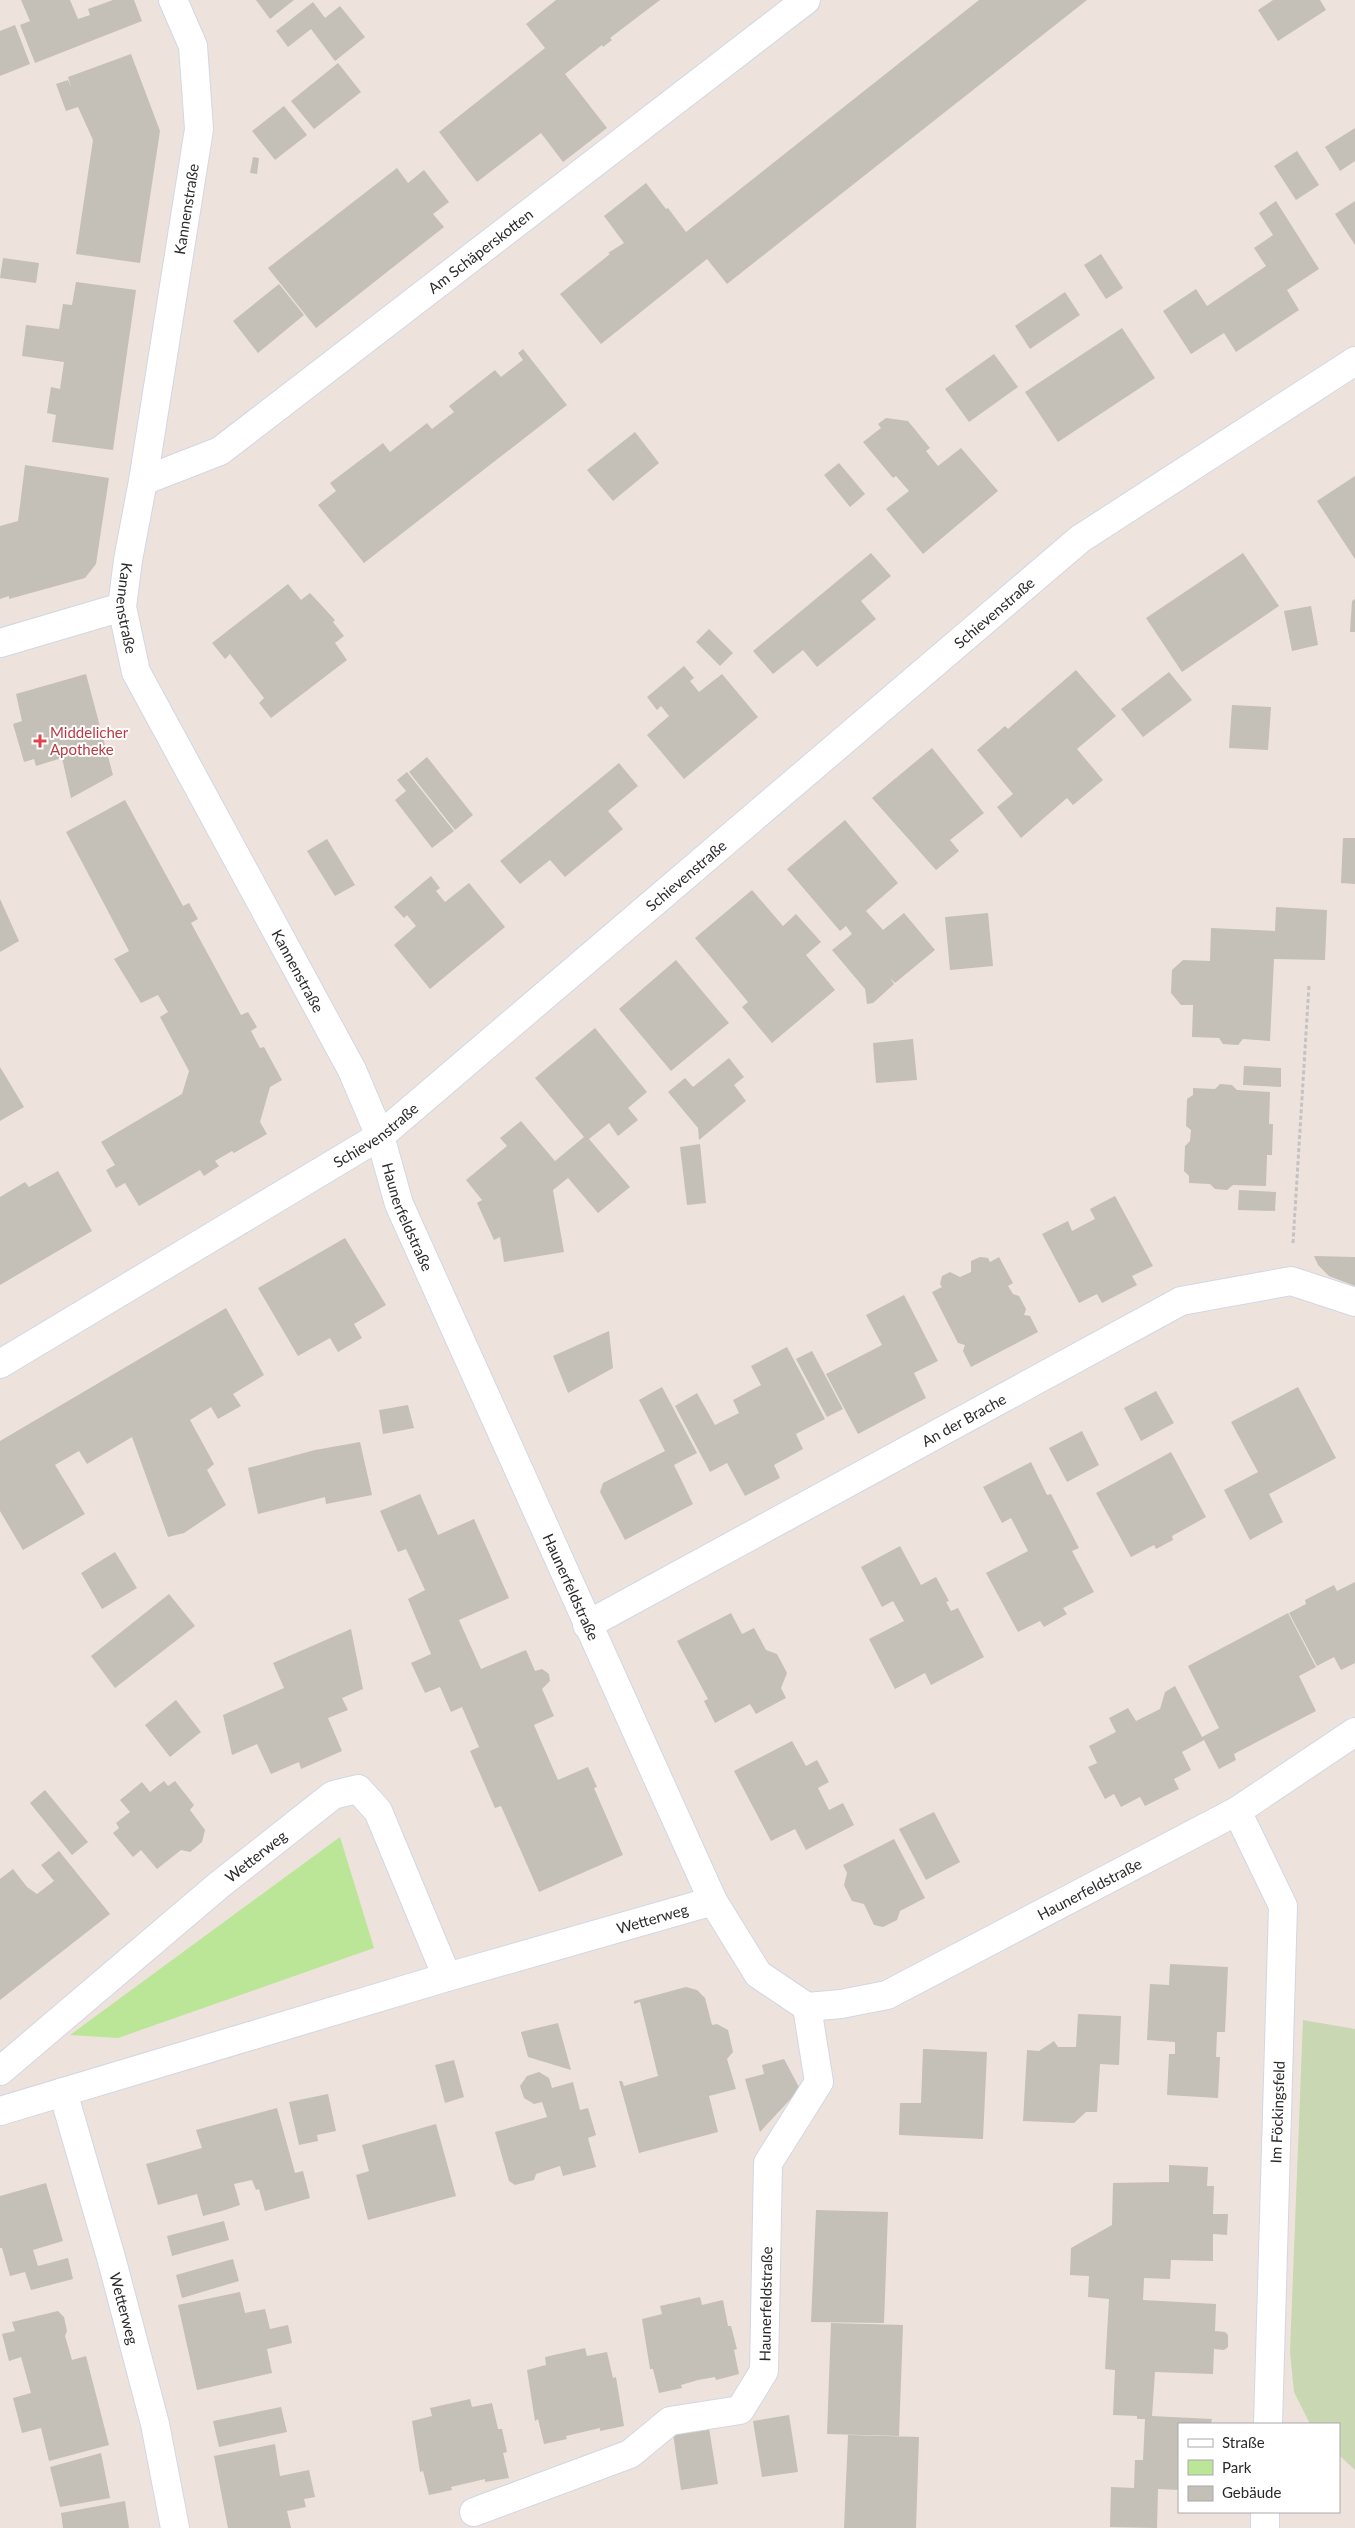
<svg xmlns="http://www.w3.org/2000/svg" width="1355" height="2528" font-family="Lato,sans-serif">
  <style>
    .green { fill: #bbe597 }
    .cemetery { fill: #c9d7b2 }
    .building { fill: #c4bfb7 }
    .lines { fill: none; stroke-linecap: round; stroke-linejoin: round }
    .minor-casing { stroke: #d1d7e4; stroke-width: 30 }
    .path { stroke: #c3c3c3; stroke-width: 3; stroke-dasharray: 4 2.5; stroke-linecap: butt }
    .minor { stroke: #fff; stroke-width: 28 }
    .health-dot { fill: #e0444e; stroke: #fff; stroke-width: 2 }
    .labels { text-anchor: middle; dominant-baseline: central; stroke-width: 4; stroke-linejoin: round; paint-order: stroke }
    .street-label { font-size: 15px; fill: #2a2a2a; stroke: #fff }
    .health-label { font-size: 15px; fill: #be3a42; stroke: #fff; text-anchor: start }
  </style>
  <rect width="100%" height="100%" fill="#ede3dc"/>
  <polygon class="green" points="340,1837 374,1948 118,2038 70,2035"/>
  <polygon class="cemetery" points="1303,2020 1355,2029 1355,2470 1339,2455 1339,2424 1310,2424 1294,2392 1290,2352"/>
  <g class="building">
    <polygon points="21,0 70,0 78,19 90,15 88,9 113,0 134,0 142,21 35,63 20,25 30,21"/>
    <polygon points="256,0 294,0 270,19"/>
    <polygon points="556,0 660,0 610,38 612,40 603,47 602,45 565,74 607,128 563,162 541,133 477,182 439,132 545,48 526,24"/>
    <polygon points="979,0 1087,0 727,284 707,259 601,344 560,294 610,254 608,253 624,243 604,216 646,183 666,209 668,208 686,232"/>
    <polygon points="1273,0 1320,0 1326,10 1278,41 1258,10"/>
    <polygon points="313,2 325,18 340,6 365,37 335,61 311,29 288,47 276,31"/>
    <polygon points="15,25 30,64 0,76 0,31"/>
    <polygon points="131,54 160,131 140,263 76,254 93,140 78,107 66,111 56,84 68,80 71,87 68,77"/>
    <polygon points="338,63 361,92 314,129 291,101"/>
    <polygon points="284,106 307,135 275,160 252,131"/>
    <polygon points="1355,128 1355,161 1340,171 1325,147"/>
    <polygon points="1297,151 1319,185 1296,200 1274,166"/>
    <polygon points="253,157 259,158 257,174 250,173"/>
    <polygon points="397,168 408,183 424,170 449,202 433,214 444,227 316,328 268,268"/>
    <polygon points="1276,201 1319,269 1287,290 1299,310 1236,352 1224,333 1191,354 1163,311 1196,289 1207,306 1266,266 1254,248 1273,235 1259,213"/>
    <polygon points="1355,201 1355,245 1335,214"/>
    <polygon points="1101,254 1123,288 1106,299 1084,265"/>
    <polygon points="3,258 39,263 36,283 0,278"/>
    <polygon points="76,282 136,290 113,450 52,442 56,415 47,413 51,387 60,389 64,362 22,356 26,325 59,329 63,304 72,305"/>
    <polygon points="279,284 304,315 258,353 233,321"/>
    <polygon points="1065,292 1080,315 1030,349 1015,326"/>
    <polygon points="1122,328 1155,378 1058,442 1025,392"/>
    <polygon points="523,349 567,405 364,563 318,505 336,491 330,483 383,443 390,452 427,423 432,429 454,412 449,406 495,370 501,377 523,360 518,353"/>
    <polygon points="994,354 1018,387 969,422 945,389"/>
    <polygon points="886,418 908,421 930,448 926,451 938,466 961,448 998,491 923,554 886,509 909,491 896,476 893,478 863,442 881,428 878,424"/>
    <polygon points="635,432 659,463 613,501 587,470"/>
    <polygon points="839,463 865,494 850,507 824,475"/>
    <polygon points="25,465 109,478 96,564 85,578 9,599 9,596 0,599 0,526 18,521"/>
    <polygon points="1355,476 1355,559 1317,501"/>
    <polygon points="871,553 891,576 861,601 876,619 817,667 803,650 773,674 753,651"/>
    <polygon points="1243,553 1279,606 1182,672 1146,618"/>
    <polygon points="288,584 301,600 310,593 335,620 333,622 344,636 335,643 347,660 271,718 259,703 264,698 230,654 225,659 212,643"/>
    <polygon points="1355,599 1355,632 1350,632 1352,601"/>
    <polygon points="1311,606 1318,645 1292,651 1284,611"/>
    <polygon points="709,629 733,653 720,666 696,642"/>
    <polygon points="684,666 694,678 690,681 699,692 722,674 758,717 684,779 647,735 669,716 661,706 657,710 647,697"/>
    <polygon points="1076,670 1116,716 1077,749 1103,780 1073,805 1067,798 1021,838 997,807 1013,794 977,750 1005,726 1008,729"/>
    <polygon points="1169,672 1192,700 1143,737 1121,709"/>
    <polygon points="86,674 113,775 71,798 62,758 36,766 34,759 24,762 13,724 22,721 16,694"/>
    <polygon points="1232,705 1271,707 1268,750 1229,748"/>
    <polygon points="932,748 984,813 950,840 959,851 936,870 872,798"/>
    <polygon points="427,757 473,815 455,830 409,772"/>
    <polygon points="619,763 638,786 608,811 623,829 565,877 550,860 520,884 500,861"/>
    <polygon points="407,772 454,831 432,848 395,800 406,791 397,780"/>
    <polygon points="125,800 183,906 189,903 198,919 191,923 241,1015 248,1012 257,1027 251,1031 260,1048 264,1047 282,1080 270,1087 260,1122 267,1134 234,1153 232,1151 215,1161 219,1166 204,1176 200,1170 139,1206 125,1183 116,1188 106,1170 115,1165 101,1142 182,1094 189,1071 160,1017 168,1012 158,995 141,1003 114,959 129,951 66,832"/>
    <polygon points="845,820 898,883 866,911 883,930 904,913 935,950 895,983 890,978 894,984 873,1003 867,1004 865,989 832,950 852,934 846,926 840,931 787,869"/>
    <polygon points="1343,838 1355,838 1355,884 1341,883"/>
    <polygon points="327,839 355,885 335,896 307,851"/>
    <polygon points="431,876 440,888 436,891 445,902 469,883 505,927 430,989 394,945 416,926 407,915 404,918 394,907"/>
    <polygon points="752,890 783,926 796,914 821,942 806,955 835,990 772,1043 742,1007 748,1002 695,938"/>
    <polygon points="0,899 19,941 0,952"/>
    <polygon points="1276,907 1327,910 1325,960 1274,959 1270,1041 1243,1039 1238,1045 1223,1044 1219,1038 1192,1037 1193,1005 1181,1005 1171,993 1172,970 1183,960 1210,961 1211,928 1275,931"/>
    <polygon points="988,913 993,966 950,970 945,917"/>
    <polygon points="676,960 729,1023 671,1071 619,1009"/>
    <polygon points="595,1028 647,1092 628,1108 638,1120 618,1136 609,1123 589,1139 630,1187 598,1213 568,1178 553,1190 564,1252 504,1262 500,1237 494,1240 477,1203 482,1200 466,1180 507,1146 500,1138 521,1121 555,1161 584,1137 535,1078"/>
    <polygon points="913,1039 917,1080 876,1083 873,1043"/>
    <polygon points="729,1058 744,1077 734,1085 746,1101 699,1140 698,1128 668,1092 685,1078 693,1087"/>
    <polygon points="1244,1066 1281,1068 1281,1087 1243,1085"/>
    <polygon points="0,1067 24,1107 0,1121"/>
    <polygon points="1220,1084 1232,1085 1237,1090 1270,1092 1269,1124 1273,1124 1272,1155 1267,1155 1266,1186 1233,1185 1227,1190 1215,1189 1210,1184 1189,1183 1189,1176 1184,1171 1185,1146 1190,1141 1191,1130 1186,1126 1187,1099 1193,1095 1193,1088 1215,1089"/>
    <polygon points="700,1144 706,1203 687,1205 680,1147"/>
    <polygon points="58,1171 92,1231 0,1285 0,1197 25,1182 29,1187"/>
    <polygon points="1239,1190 1276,1192 1275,1211 1238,1210"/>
    <polygon points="1115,1196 1153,1266 1132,1276 1137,1285 1102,1303 1097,1294 1079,1303 1042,1234 1068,1221 1072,1231 1095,1219 1090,1209"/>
    <polygon points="345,1238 386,1305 354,1324 362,1338 338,1352 330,1338 298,1356 258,1288"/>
    <polygon points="1314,1256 1355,1257 1355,1286 1329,1276 1318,1265"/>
    <polygon points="980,1257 988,1258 990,1262 999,1257 1013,1283 1008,1286 1013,1294 1019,1296 1026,1309 1024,1315 1030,1316 1038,1332 971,1367 963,1351 965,1345 958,1343 932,1292 942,1287 940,1284 942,1276 950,1272 960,1277 971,1272 971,1261"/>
    <polygon points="904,1295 938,1361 914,1373 926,1398 858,1434 826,1374 882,1345 866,1315"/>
    <polygon points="226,1308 264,1375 233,1394 241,1406 218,1419 211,1407 190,1420 214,1464 207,1470 226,1505 184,1533 168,1537 132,1437 87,1464 79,1451 55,1465 85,1514 23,1550 0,1511 0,1441"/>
    <polygon points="609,1331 613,1368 568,1393 553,1356"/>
    <polygon points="787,1347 825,1419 796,1434 803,1449 774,1465 780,1478 745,1496 727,1463 710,1472 675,1406 697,1393 715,1425 739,1413 733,1400 761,1385 751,1366"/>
    <polygon points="812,1351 843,1409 827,1417 796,1359"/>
    <polygon points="662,1387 697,1453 674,1465 693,1504 625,1540 600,1492 603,1483 665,1451 639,1400"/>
    <polygon points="1298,1387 1336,1458 1269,1494 1283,1522 1250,1540 1224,1490 1258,1472 1231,1422"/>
    <polygon points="1156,1391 1174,1423 1141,1441 1124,1408"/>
    <polygon points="408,1405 414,1428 383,1434 379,1410"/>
    <polygon points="1082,1431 1099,1465 1067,1482 1049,1448"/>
    <polygon points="360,1442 372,1495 326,1504 325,1497 258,1514 248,1468 315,1450"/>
    <polygon points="1171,1452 1206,1517 1172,1536 1173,1540 1156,1549 1154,1545 1131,1557 1096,1493"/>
    <polygon points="1031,1462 1047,1495 1051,1494 1079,1548 1072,1551 1094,1592 1063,1608 1067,1614 1044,1627 1040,1621 1018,1632 986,1573 1028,1551 1011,1518 1002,1523 983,1487"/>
    <polygon points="420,1494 438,1535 474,1519 509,1598 459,1620 467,1638 481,1669 526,1650 535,1671 542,1669 549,1674 550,1681 542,1689 554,1716 534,1725 543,1746 558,1780 588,1767 597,1787 594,1788 623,1855 539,1892 501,1806 495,1808 470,1751 479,1747 462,1707 451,1712 440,1687 425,1693 411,1663 431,1654 408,1599 425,1590 406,1549 398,1552 380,1511"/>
    <polygon points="900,1546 921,1585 936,1577 949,1601 946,1602 951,1611 958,1608 984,1657 931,1685 925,1673 895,1689 869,1639 904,1621 893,1601 882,1607 861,1567"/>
    <polygon points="115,1552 137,1588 102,1609 81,1573"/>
    <polygon points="1355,1582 1355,1663 1341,1670 1334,1657 1317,1666 1289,1613 1306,1604 1305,1600 1334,1585 1337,1591"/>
    <polygon points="169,1594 195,1626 115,1688 91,1656"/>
    <polygon points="731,1613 742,1634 754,1628 766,1650 777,1654 787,1673 781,1688 786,1698 756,1714 750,1704 715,1723 704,1701 708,1699 677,1641"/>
    <polygon points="1288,1613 1316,1667 1299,1676 1316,1711 1234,1754 1236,1760 1219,1769 1204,1740 1182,1752 1191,1770 1174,1779 1179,1789 1145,1806 1140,1797 1121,1807 1114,1794 1105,1799 1088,1767 1097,1763 1089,1746 1116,1732 1109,1718 1128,1708 1136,1721 1160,1709 1165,1692 1175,1686 1202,1737 1219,1728 1188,1666"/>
    <polygon points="351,1629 363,1689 342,1698 348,1710 328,1718 342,1751 301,1769 299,1762 271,1774 257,1744 232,1755 223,1715 284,1688 273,1663"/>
    <polygon points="176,1700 201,1732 170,1757 145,1725"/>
    <polygon points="792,1741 806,1766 817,1760 829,1782 818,1788 829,1810 843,1803 854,1825 806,1850 795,1829 771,1841 734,1771"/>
    <polygon points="164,1781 168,1786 175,1781 194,1805 190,1810 205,1830 202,1842 190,1852 181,1850 157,1869 141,1850 133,1857 113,1833 119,1828 116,1823 130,1812 120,1800 142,1782 150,1792"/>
    <polygon points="45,1790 88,1842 72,1855 30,1803"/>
    <polygon points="934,1812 960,1862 926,1880 899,1829"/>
    <polygon points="894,1839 925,1898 900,1911 897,1920 883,1927 874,1925 864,1904 852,1901 844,1885 847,1873 843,1865"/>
    <polygon points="59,1851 110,1914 0,2000 0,1879 13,1869 27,1887 37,1894 54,1881 41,1865"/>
    <polygon points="1170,1964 1228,1967 1225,2032 1217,2032 1216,2057 1220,2057 1218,2098 1167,2095 1169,2054 1175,2054 1175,2042 1147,2040 1150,1984 1169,1985"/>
    <polygon points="686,1987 697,1990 705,1998 712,2025 717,2024 728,2030 733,2052 727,2059 736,2089 709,2096 718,2132 639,2153 619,2081 622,2081 624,2086 658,2076 640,2002 634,2004 634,2001"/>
    <polygon points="1078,2014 1121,2016 1119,2065 1100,2064 1097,2112 1086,2112 1074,2123 1023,2121 1027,2050 1039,2051 1054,2041 1058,2047 1076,2047"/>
    <polygon points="558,2023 571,2070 528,2057 521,2032"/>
    <polygon points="923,2049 987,2052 983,2139 899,2135 900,2103 921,2103"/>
    <polygon points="784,2059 800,2089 760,2132 745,2079 764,2074 762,2065"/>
    <polygon points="454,2060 464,2097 445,2103 435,2065"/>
    <polygon points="539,2072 549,2078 552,2088 573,2082 580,2110 588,2108 596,2135 588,2138 596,2167 563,2176 560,2166 536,2174 534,2180 515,2185 509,2181 495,2132 547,2117 542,2102 534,2104 524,2098 520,2086 527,2076"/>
    <polygon points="328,2094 336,2131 317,2135 318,2141 299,2145 289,2102"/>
    <polygon points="277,2108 295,2173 303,2171 310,2198 265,2211 259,2189 256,2190 252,2180 234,2184 240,2205 222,2211 203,2216 197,2194 158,2205 146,2164 202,2148 196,2130"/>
    <polygon points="436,2124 456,2196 368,2220 356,2175 369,2171 362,2145"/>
    <polygon points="1169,2165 1208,2167 1207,2186 1214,2186 1213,2214 1228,2214 1227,2235 1213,2234 1213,2261 1171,2260 1170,2279 1144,2278 1143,2300 1216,2304 1215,2331 1225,2332 1228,2335 1228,2347 1224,2350 1214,2349 1213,2374 1155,2372 1152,2416 1212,2419 1211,2424 1179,2424 1179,2490 1158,2489 1157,2528 1110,2527 1111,2487 1134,2488 1135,2460 1143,2460 1145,2419 1137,2419 1137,2416 1113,2415 1115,2370 1105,2369 1109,2299 1088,2297 1089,2276 1070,2275 1071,2248 1112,2225 1113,2183 1169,2182"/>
    <polygon points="46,2183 63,2241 33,2250 38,2266 68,2258 73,2279 31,2290 25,2272 10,2276 2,2248 0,2248 0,2196"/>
    <polygon points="816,2210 888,2212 884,2323 811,2322"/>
    <polygon points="224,2221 229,2240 172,2256 167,2236"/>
    <polygon points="233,2259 239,2281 182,2298 176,2275"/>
    <polygon points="240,2292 245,2313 265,2309 270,2329 288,2325 292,2343 267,2349 272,2373 197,2390 178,2305"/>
    <polygon points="700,2297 702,2305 723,2300 728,2326 731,2326 737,2349 734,2350 739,2374 716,2380 715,2377 698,2380 681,2385 682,2388 659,2393 653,2369 650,2369 642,2319 662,2314 660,2306"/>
    <polygon points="58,2311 64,2317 67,2331 65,2336 72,2360 86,2356 109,2445 49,2461 41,2428 22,2433 13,2398 31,2393 21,2357 9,2361 2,2334 15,2331 12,2322"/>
    <polygon points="831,2323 903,2325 899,2436 827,2434"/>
    <polygon points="585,2348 587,2356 607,2352 613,2378 616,2377 624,2426 600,2431 600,2428 566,2436 567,2439 544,2444 538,2419 535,2421 527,2370 546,2365 545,2357"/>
    <polygon points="470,2399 472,2407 492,2403 498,2429 502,2429 507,2452 503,2453 509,2478 485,2482 485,2479 451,2487 452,2490 429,2495 423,2471 420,2472 412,2421 432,2416 430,2408"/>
    <polygon points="281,2407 287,2432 219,2447 213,2421"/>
    <polygon points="789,2415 798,2472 762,2477 753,2421"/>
    <polygon points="709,2428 718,2484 681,2490 673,2433"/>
    <polygon points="848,2435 919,2437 916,2528 844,2528"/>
    <polygon points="275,2444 280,2476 309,2470 315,2497 304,2499 306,2507 287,2511 291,2528 228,2528 214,2456"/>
    <polygon points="101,2453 110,2498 60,2507 50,2467"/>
    <polygon points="125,2501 129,2528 63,2528 61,2513"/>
  </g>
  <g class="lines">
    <g class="minor-casing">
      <g id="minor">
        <path id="s1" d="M173 0 193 46 199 129 143 481 128 560 122 607 136 672 352 1070 380 1136 399 1204 713 1901 758 1974 807 2007 841 2004 887 1995 1237 1811 1355 1732"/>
        <path id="s2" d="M143 481 220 451 806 0"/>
        <polyline points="0,643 122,607"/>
        <path id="s3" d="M0 1364 380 1136 1080 539 1355 361"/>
        <path id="s4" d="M587 1625 1181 1301 1291 1281 1355 1302"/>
        <polyline points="1237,1811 1283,1906 1268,2424"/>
        <path id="s5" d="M0 2071 219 1885 333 1795 358 1789 378 1811 447 1977"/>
        <path id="s6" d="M63 2092 112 2261 155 2424 175 2528"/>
        <path id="s7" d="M0 2111 447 1977 713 1901"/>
        <path id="s8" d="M474 2512 630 2454 670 2421 740 2410 764 2371 768 2163 819 2082 807 2007"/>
        <polyline points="1265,2528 1265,2512"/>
      </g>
    </g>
    <polyline class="path" points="1293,1243 1309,985"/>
    <use href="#minor" class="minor"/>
  </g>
  <path class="health-dot" d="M37.5 733.5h5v5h5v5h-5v5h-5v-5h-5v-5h5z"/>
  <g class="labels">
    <g class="street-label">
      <text transform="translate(186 209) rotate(-81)">Kannenstraße</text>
      <text stroke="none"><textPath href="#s2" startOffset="411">Am Schäperskotten</textPath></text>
      <text stroke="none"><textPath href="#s1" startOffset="619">Kannenstraße</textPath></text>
      <text stroke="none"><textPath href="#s3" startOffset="1250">Schievenstraße</textPath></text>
      <text stroke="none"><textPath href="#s3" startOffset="845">Schievenstraße</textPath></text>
      <text stroke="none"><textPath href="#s1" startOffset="1024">Kannenstraße</textPath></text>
      <text stroke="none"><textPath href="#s3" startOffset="440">Schievenstraße</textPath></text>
      <text stroke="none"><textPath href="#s1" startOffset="1294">Haunerfeldstraße</textPath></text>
      <text stroke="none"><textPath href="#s4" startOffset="429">An der Brache</textPath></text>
      <text stroke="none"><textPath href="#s1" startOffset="1699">Haunerfeldstraße</textPath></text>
      <text stroke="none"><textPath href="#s5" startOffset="334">Wetterweg</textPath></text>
      <text stroke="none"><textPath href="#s1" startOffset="2498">Haunerfeldstraße</textPath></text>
      <text stroke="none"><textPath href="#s7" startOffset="680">Wetterweg</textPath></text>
      <text transform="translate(1277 2112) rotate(-88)">Im Föckingsfeld</text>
      <text stroke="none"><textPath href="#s8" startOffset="402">Haunerfeldstraße</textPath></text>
      <text stroke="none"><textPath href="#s6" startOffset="225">Wetterweg</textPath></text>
    </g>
    <g class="health-label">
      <text x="50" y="732">Middelicher<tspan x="50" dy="17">Apotheke</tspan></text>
    </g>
  </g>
  <rect x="1178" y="2423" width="162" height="90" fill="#ffffff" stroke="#aaaaaa"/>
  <rect x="1188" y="2439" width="25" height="8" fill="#ffffff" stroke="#aaaaaa"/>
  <text x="1222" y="2448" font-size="15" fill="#2a2a2a">Straße</text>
  <rect x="1188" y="2460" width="25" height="15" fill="#bbe597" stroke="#aaaaaa"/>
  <text x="1222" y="2473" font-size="15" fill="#2a2a2a">Park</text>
  <rect x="1188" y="2486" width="25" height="15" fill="#c4bfb7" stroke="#aaaaaa"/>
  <text x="1222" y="2498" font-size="15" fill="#2a2a2a">Gebäude</text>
</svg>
